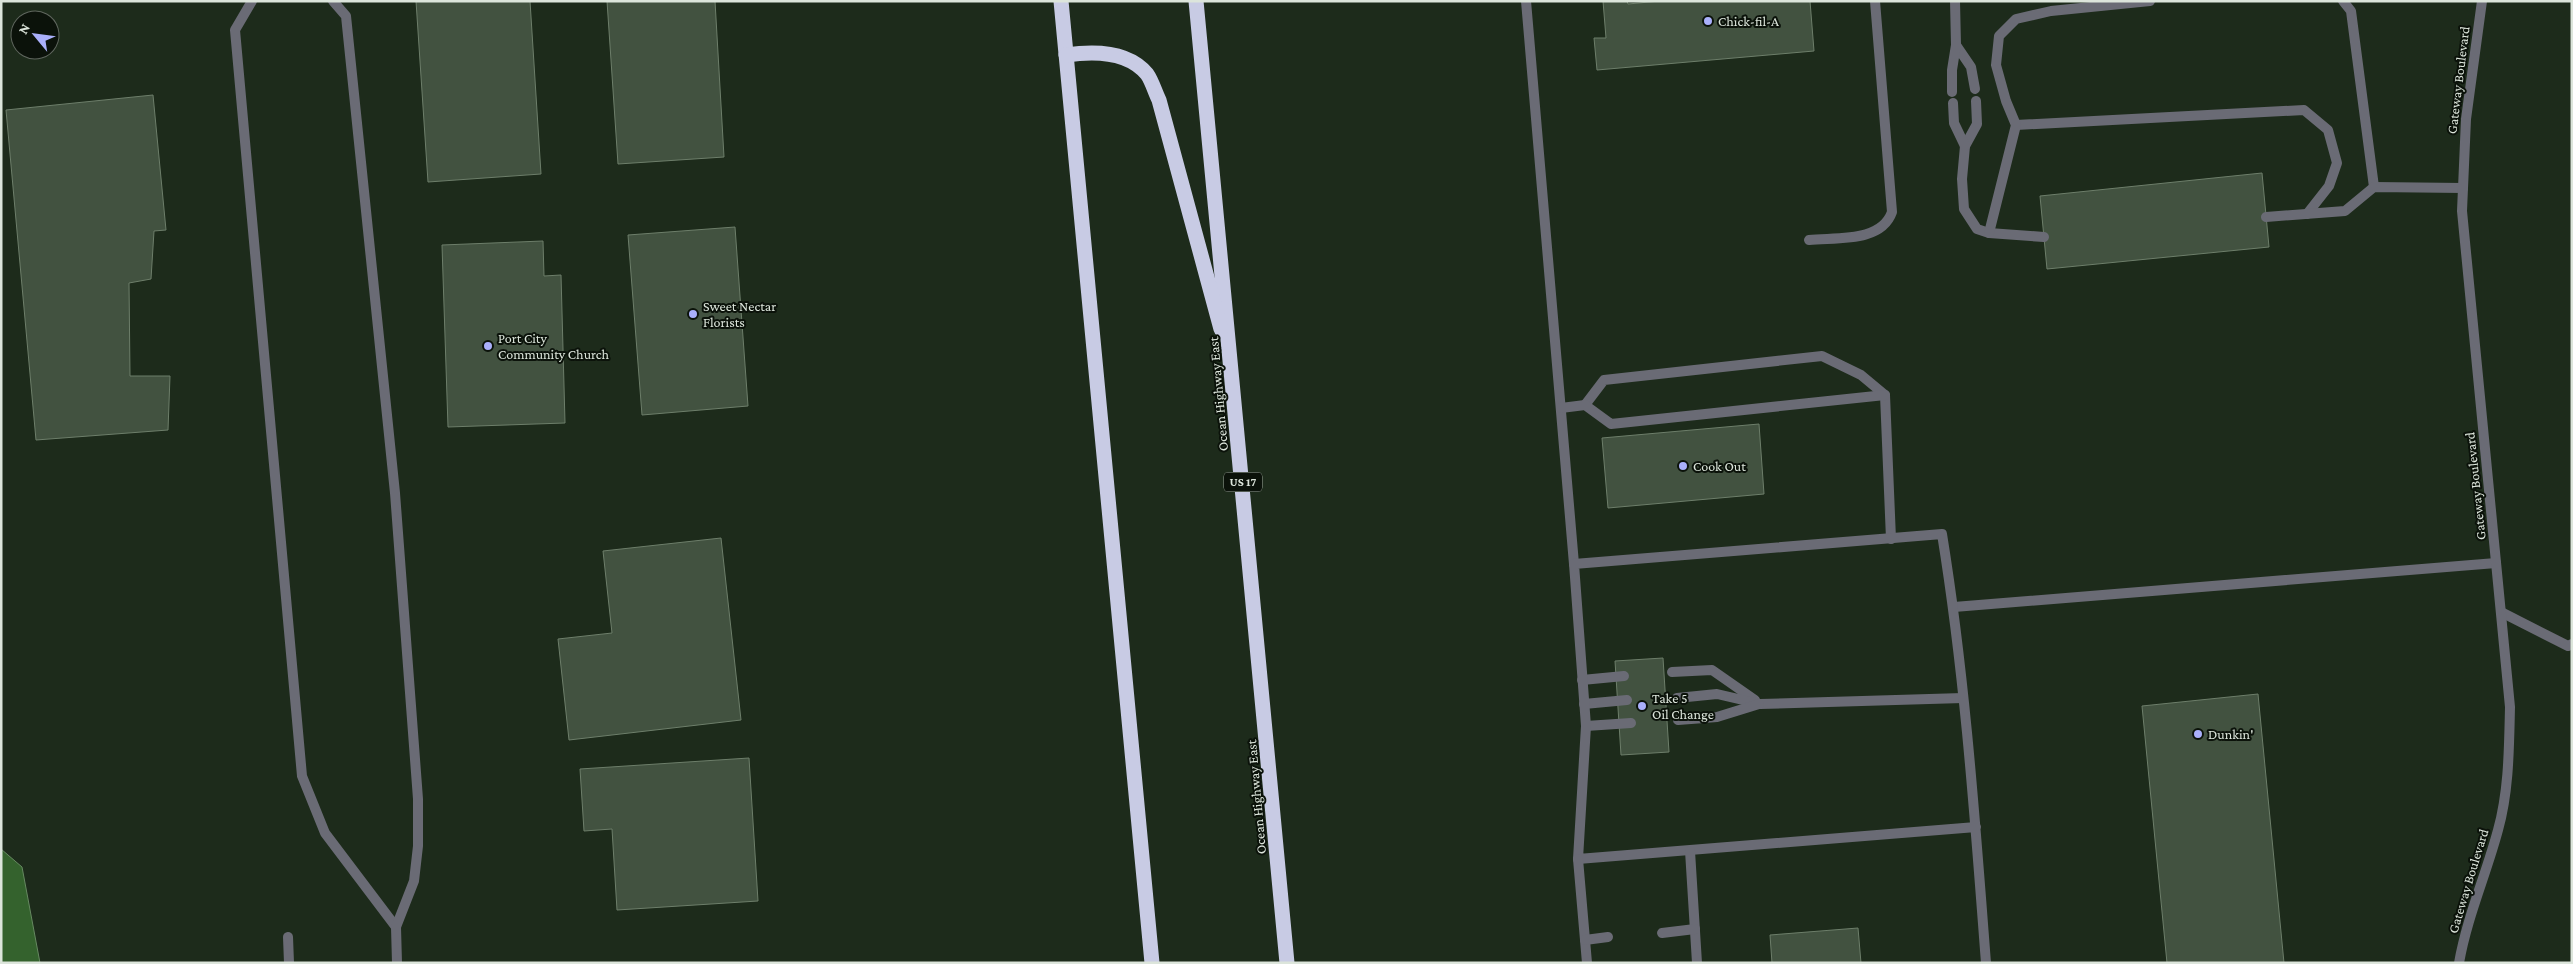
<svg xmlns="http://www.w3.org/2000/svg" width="2573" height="964" font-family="'Crimson Pro',serif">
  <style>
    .water { fill: #34622d; stroke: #668961 }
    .building { fill: #425240; stroke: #6d7e6a }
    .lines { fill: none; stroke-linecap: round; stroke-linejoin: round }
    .lane { stroke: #6a6b75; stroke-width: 10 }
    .street { stroke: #6a6b75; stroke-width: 10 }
    .highway { stroke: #c8cbe4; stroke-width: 15 }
    .poi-dot { fill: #aab0fb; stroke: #0b120a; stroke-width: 2 }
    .labels { text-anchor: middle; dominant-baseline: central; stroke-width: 4; stroke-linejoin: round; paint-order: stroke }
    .shield { fill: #0b120a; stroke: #9da69c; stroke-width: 1 }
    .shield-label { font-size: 12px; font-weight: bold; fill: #dce5db }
    .poi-label { font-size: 14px; fill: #dce5db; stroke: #0b120a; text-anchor: start }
    .street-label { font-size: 14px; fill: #dce5db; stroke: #0b120a }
  </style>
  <rect width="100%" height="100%" fill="#1d2b1b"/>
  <polygon class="water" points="1,849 22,867 40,963 1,963"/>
  <g class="building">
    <polygon points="416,1 530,1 541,174 428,182"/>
    <polygon points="607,1 715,1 724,157 618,164"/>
    <polygon points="1603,1 1627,1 1628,4 1660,1 1810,1 1814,51 1597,70 1594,38 1606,38"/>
    <polygon points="153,95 166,230 154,231 151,279 129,283 130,376 170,376 168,430 36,440 6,110"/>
    <polygon points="2262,173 2269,247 2047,269 2040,196"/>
    <polygon points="735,227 748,406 642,415 628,235"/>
    <polygon points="543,241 544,276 561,275 565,423 448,427 442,245"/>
    <polygon points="1759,424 1764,494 1608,508 1602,438"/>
    <polygon points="721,538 741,720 569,740 558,639 612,633 603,551"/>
    <polygon points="1663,658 1669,752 1621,755 1615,661"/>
    <polygon points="2258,694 2284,963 2167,963 2142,706"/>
    <polygon points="749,758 758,901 617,910 612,829 584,831 580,769"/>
    <polygon points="1858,928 1861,963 1772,963 1770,935"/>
  </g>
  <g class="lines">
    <g class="lane">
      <polyline points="252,1 235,30 302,776 325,833 396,927"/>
      <polyline points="333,1 346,16 395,493 418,799 418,846 414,881 396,927 397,963"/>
      <polyline points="1526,1 1574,564"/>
      <polyline points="2343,1 2351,11 2374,187"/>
      <polyline points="1956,45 1971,67 1975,89"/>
      <polyline points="1952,92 1952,70 1956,45 1955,1"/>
      <polyline points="1976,101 1977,124 1965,146 1962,179 1964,209 1977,229 1989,233 2044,237"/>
      <polyline points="1953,103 1954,123 1965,146"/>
      <polyline points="2016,125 2304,110 2328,130 2337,163 2329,186 2307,214"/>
      <polyline points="2266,217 2345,211 2374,187 2463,188"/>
      <polyline points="1989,233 2016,125 2006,101 1996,65 1999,36 2016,19 2051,11 2150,1"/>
      <path d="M1809 240C1836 237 1881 243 1892 212L1875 1"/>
      <polyline points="1585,405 1604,380 1822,356 1861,375 1885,395 1891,539"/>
      <polyline points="1561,408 1585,405 1611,424 1885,395"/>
      <polyline points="1954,607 2496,563"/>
      <polyline points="2501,612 2568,646 2572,644"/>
      <polyline points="1672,672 1712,670 1755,700"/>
      <polyline points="1582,680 1624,676"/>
      <polyline points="1677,698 1717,694 1760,704 1963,698"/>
      <polyline points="1584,704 1627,700"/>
      <polyline points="1678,720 1717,717 1759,704"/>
      <polyline points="1586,726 1631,723"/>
      <path d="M1976 827 1578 859 1586 726 1574 564 1942 534C1965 676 1975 820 1986 963"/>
      <polyline points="1690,851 1697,963"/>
      <polyline points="1578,859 1587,963"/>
      <polyline points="1662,933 1695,929"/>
      <polyline points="288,937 289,963"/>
      <polyline points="1585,940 1608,937"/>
    </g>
    <path class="street" d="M2459 963C2467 917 2486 875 2498 830 2509 791 2509 748 2510 707L2462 211 2466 119 2482 1"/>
    <g class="highway">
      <polyline points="1061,1 1152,963"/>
      <polyline points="1196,1 1287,963"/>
      <path d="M1066 55C1093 51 1128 51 1147 74 1152 81 1155 92 1159 100L1221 329"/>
    </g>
  </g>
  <g class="poi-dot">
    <circle cx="1708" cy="21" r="5"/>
    <circle cx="693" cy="314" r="5"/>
    <circle cx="488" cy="346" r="5"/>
    <circle cx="1683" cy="466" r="5"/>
    <circle cx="1642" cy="706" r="5"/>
    <circle cx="2198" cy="734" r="5"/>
  </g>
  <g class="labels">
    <rect class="shield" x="1224" y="472.5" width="38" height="19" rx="4"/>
    <g class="shield-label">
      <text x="1243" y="482">US 17</text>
    </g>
    <g class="poi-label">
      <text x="1718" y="21">Chick-fil-A</text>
      <text x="703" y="306">Sweet Nectar<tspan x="703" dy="16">Florists</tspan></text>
      <text x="498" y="338">Port City<tspan x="498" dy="16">Community Church</tspan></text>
      <text x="1693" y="466">Cook Out</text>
      <text x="1652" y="698">Take 5<tspan x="1652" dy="16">Oil Change</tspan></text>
      <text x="2208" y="734">Dunkin'</text>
    </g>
    <g class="street-label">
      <text transform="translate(2458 80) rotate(-83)">Gateway Boulevard</text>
      <text transform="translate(1218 394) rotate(-95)">Ocean Highway East</text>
      <text transform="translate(2475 486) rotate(-96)">Gateway Boulevard</text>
      <text transform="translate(1256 797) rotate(-95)">Ocean Highway East</text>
      <text transform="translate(2468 881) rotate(-73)">Gateway Boulevard</text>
    </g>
  </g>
  <rect width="2573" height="964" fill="none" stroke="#dce5db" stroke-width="5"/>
  <g transform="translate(35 35) rotate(299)"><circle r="24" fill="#0b120a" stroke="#5f665e"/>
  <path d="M0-4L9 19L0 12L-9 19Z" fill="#aab0fb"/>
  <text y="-8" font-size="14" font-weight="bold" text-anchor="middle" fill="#dce5db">N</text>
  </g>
</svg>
